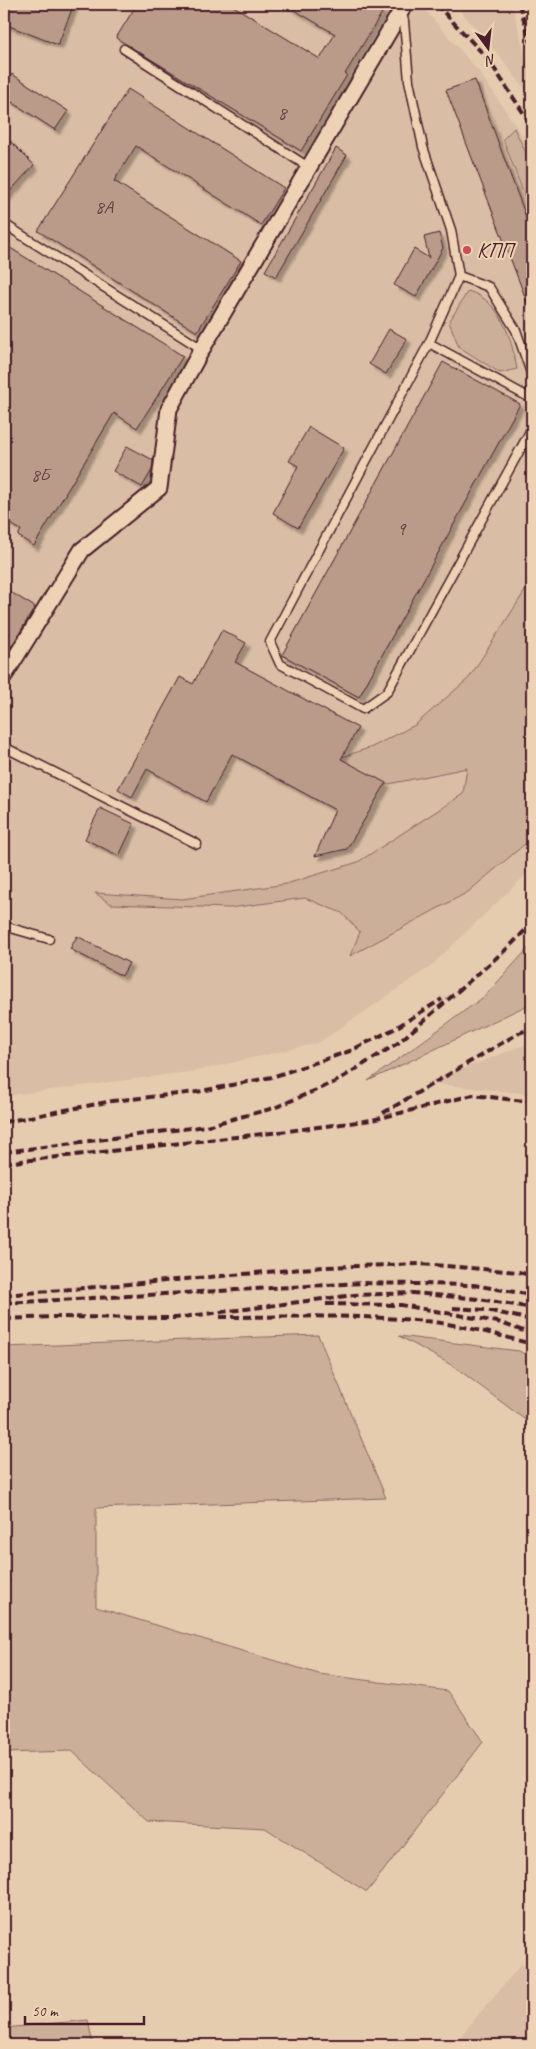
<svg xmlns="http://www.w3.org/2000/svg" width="536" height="2049" font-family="Caveat,sans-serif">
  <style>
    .built { fill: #d9bda4 }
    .green { fill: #ccaf99; stroke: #8b6762 }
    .building { fill: #ba9b8a; stroke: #4a1f2b; filter: url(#shadow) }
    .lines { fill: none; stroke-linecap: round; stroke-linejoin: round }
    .service-casing { stroke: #4a1f2b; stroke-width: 11 }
    .minor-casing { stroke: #4a1f2b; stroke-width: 19 }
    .service { stroke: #edd3b4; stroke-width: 8 }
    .minor { stroke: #edd3b4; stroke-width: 15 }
    .rail { stroke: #4a1f2b; stroke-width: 4; stroke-dasharray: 8 4; stroke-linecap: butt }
    .poi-dot { fill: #d1495b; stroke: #edd3b4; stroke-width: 2 }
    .labels { text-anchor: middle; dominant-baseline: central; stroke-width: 4; stroke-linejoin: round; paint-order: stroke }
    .number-label { font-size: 19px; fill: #663e43 }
    .poi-label { font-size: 21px; fill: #4a1f2b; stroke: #edd3b4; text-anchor: start }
  </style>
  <defs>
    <filter id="shadow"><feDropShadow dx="4.5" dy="4.5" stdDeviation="1" flood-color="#0004"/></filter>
  </defs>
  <rect width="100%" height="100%" fill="#e6ccaf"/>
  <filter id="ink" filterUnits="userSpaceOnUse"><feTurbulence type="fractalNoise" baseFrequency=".02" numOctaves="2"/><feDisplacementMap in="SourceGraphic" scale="10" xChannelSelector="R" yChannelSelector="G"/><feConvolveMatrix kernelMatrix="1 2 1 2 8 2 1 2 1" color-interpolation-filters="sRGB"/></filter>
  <g filter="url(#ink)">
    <g class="built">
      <polygon points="4,4 420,4 480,73 532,150 532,869 430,967 318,1043 196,1071 4,1096"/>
      <polygon points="454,4 512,4 532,82 532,99 500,56"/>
      <polygon points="532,1042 532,1094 426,1083"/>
      <polygon points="521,1964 532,1972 532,2045 453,2045"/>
    </g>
    <g class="green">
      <polygon points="514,128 532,165 532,216 503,139"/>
      <path d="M468 291C502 301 511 338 517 369L500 373 459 347 449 322Z"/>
      <polygon points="532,580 532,838 468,892 350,956 360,932 342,913 305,898 229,908 111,904 95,893 182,899 286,884 358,862 463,794 467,768 379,786 336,759 372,747 415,725 469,678"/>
      <polygon points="532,944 532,1003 368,1081 485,996"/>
      <polygon points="318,1335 386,1498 96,1508 96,1607 319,1674 448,1691 483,1742 367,1892 265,1828 149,1822 72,1751 4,1753 4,1590 11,1581 4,1576 4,1347"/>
      <polygon points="399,1336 519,1351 532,1358 532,1425 455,1367"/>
      <polygon points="88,2020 93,2045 4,2045 4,2028"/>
    </g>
    <g class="building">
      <polygon points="4,4 74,4 58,45 4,24"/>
      <polygon points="137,4 230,4 320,59 335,34 284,4 371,4 383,11 345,74 347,75 301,151 116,38"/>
      <polygon points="12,74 68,111 55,130 4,97 4,86"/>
      <polygon points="475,80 532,233 532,315 446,90"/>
      <polygon points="128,89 284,188 261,225 136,146 114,181 241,261 197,332 38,231"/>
      <polygon points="4,135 34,165 4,198"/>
      <polygon points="336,148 347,155 276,277 265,271"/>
      <polygon points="439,233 443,248 416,297 394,285 414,249 429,258 424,237"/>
      <polygon points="4,244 183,356 137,428 114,413 34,546 18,536 21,530 4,520"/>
      <polygon points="389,329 407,339 386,374 369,364"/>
      <polygon points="443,362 520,404 359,697 282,655"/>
      <polygon points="309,427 344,448 298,528 273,513 298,466 289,461"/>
      <polygon points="127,446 153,460 152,470 142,487 113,471"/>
      <polygon points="4,588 35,607 4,659"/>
      <polygon points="222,630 246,643 235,662 358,728 341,759 386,783 347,849 315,856 335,810 232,754 206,802 147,769 132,797 118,789 180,677 193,684"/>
      <polygon points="100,808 134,824 119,856 85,839"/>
      <polygon points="77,936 129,963 122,976 70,949"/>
    </g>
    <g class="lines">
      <g class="service-casing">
        <g id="service">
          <polyline points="401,11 404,21 409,81 423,147 451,230 459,276 429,343 270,642 280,664 363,709 387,692 532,428"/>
          <polyline points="124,49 310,168"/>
          <polyline points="4,224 202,349"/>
          <polyline points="459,276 489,287 516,330 532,376"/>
          <polyline points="429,343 532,399"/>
          <polyline points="4,747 197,844"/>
          <polyline points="4,926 49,939"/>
        </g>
      </g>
      <g class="minor-casing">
        <polyline id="minor" points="4,676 82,550 159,488 169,409 202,349 401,11 404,4"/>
      </g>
      <use href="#service" class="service"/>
      <use href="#minor" class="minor"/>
      <g class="rail">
        <polyline points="436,4 488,59 532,126"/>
        <polyline points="519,4 532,46"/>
        <polyline points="383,1113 519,1033 532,1028"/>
        <polyline points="4,1122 112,1101 197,1092 272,1077 350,1051 394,1029 442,999"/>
        <polyline points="4,1152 206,1126 274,1108 335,1082 398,1043 510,946 532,923"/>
        <polyline points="4,1163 280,1132 372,1120 473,1095 532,1102"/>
        <polyline points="4,1295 324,1267 421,1264 519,1272 532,1276"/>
        <polyline points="4,1303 362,1283 474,1285 532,1295"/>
        <polyline points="326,1304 401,1305 498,1322 532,1334"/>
        <polyline points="453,1308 486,1310 532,1320"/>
        <path d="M220 1317C288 1317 356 1314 424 1321 460 1324 497 1335 532 1344"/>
        <polyline points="4,1319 52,1317 175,1318 354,1295 413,1293 479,1299 532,1308"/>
      </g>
    </g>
  </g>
  <circle class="poi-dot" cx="467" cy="250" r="5"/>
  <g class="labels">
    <g class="number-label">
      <text x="282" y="113">8</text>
      <text x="104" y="207">8А</text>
      <text x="40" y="475">8Б</text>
      <text x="401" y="529">9</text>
    </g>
    <g class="poi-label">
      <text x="477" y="250">КПП</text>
    </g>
  </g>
  <rect width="536" height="2049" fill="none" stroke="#edd3b4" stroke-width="20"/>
  <rect x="10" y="10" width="516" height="2029" fill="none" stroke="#4a1f2b" stroke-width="2" filter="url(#ink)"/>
  <g transform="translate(488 48) rotate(165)" stroke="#edd3b4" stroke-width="4" paint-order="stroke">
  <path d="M0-4L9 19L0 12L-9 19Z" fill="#4a1f2b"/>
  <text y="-8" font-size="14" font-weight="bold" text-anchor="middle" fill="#4a1f2b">N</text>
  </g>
  <path d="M25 2016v8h119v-8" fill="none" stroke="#4a1f2b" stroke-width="2.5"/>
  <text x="32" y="2016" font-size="15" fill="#4a1f2b" stroke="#edd3b4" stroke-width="4" paint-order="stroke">50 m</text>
</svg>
